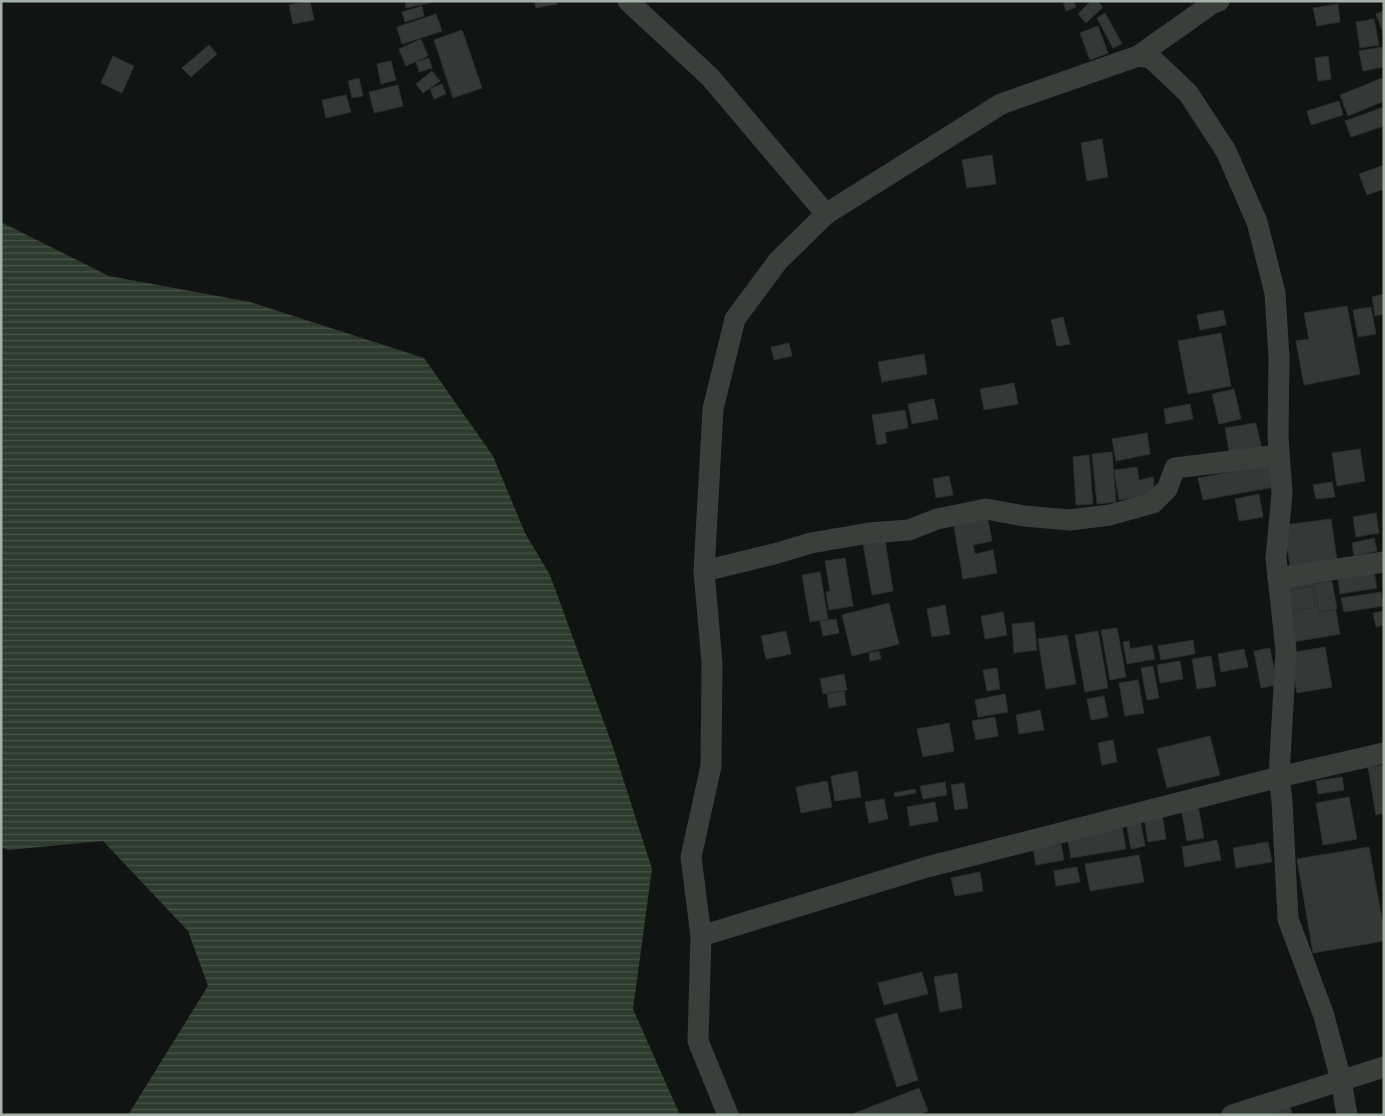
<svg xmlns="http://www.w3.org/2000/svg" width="1385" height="1116" font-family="Arial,sans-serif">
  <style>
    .water { fill: url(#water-rules) }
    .building { fill: #343836; stroke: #2c2f2e }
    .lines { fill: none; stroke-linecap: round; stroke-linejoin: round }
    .minor { stroke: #3a3f3c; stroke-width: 21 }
  </style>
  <defs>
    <pattern id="water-rules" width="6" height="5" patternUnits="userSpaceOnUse" patternTransform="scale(1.25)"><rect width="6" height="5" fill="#2d3b2d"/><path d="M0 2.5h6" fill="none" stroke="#485549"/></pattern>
  </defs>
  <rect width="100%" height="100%" fill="#121313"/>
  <polygon class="water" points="1,222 109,276 250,302 424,358 493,456 525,533 550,575 613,747 652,869 633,1009 680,1115 128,1115 208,986 188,931 103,841 8,850 1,847"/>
  <g class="building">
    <polygon points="305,1 310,1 314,20 293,24 289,5"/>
    <polygon points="405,1 433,1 433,2 406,8"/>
    <polygon points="534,1 556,1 557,4 536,8"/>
    <polygon points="1063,1 1074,1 1076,7 1066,11"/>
    <polygon points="1091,1 1097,1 1103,7 1086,23 1078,14"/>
    <polygon points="1338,4 1340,22 1317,26 1313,8"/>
    <polygon points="422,6 424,16 405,22 402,12"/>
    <polygon points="1384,11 1384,35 1376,14"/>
    <polygon points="1105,13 1122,44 1113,48 1097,18"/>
    <polygon points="436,14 442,31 402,44 397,27"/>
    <polygon points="1374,19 1379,45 1360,48 1356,22"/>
    <polygon points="1098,26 1108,53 1090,60 1080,33"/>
    <polygon points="462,30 482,88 453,98 434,40"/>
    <polygon points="421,39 428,56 406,66 399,49"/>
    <polygon points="209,45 217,54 191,77 182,68"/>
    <polygon points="1382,47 1384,67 1363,71 1359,51"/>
    <polygon points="113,56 134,66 122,93 101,83"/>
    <polygon points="1328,56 1331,79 1318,81 1315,58"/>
    <polygon points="429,58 432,68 419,72 416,62"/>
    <polygon points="391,61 396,80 381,84 377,64"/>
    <polygon points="432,71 440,81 423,93 416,84"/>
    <polygon points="359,78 363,96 352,98 348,81"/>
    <polygon points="1382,78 1384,82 1384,101 1348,116 1340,95"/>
    <polygon points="442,84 446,94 434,99 430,89"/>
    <polygon points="398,85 403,106 374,113 369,92"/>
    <polygon points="346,95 351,112 326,118 322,100"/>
    <polygon points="1339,101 1343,115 1311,125 1307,111"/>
    <polygon points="1384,107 1384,126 1351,137 1345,121"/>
    <polygon points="1102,139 1108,177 1087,181 1081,143"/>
    <polygon points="992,155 996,184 967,188 962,160"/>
    <polygon points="1384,165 1384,189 1367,195 1359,174"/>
    <polygon points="1384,294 1384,314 1375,316 1372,297"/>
    <polygon points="1347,306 1360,374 1304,385 1296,341 1309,339 1304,313"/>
    <polygon points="1371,307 1376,334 1358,337 1353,310"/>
    <polygon points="1223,310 1226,325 1200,330 1197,315"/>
    <polygon points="1063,317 1070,344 1057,346 1051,320"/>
    <polygon points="1221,333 1231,386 1188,394 1178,341"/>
    <polygon points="789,343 792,356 774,360 771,347"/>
    <polygon points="924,354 927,374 882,382 878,362"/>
    <polygon points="1014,383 1018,404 984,410 980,389"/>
    <polygon points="1234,389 1241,419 1219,424 1212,394"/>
    <polygon points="934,399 938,419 912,424 908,404"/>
    <polygon points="1190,404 1193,419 1166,424 1164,409"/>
    <polygon points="905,410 908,428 885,432 887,443 877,445 872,415"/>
    <polygon points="1256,423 1262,450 1230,456 1225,428"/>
    <polygon points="1147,433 1150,454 1116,461 1112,439"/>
    <polygon points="1360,449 1365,481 1337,486 1332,453"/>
    <polygon points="1112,452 1116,502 1097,504 1092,454"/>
    <polygon points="1089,455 1093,504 1076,505 1073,457"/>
    <polygon points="1270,464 1274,487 1203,500 1198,478"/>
    <polygon points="1137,467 1139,480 1153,477 1155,495 1119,500 1114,470"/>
    <polygon points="949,476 953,495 936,498 933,479"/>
    <polygon points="1332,482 1335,497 1316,499 1313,485"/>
    <polygon points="1259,494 1263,517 1239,521 1235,499"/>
    <polygon points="1376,513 1379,533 1356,537 1353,517"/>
    <polygon points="987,515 992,541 973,545 975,554 993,550 997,573 963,579 953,521"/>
    <polygon points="1331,519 1337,560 1290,566 1284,525"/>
    <polygon points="1374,538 1377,551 1354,556 1352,543"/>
    <polygon points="885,540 893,591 872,595 863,543"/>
    <polygon points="845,558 853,606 829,610 826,592 830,591 825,561"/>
    <polygon points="820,572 828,619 810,622 802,575"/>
    <polygon points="1374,572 1377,588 1340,594 1338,578"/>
    <polygon points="1330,578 1340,634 1293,642 1283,587"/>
    <polygon points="1332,581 1337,609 1319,612 1314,584"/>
    <polygon points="1312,586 1315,607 1286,612 1282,591"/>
    <polygon points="1381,592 1383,606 1344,612 1341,598"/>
    <polygon points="889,603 899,644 852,656 842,615"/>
    <polygon points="945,605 950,634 932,637 927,609"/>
    <polygon points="1384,611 1384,625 1376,627 1373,613"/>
    <polygon points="1003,612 1007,635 985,639 981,616"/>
    <polygon points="836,619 839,633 823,636 820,621"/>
    <polygon points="1034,622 1037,650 1014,653 1012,624"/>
    <polygon points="1117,628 1126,677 1110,680 1101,630"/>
    <polygon points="786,631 791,654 766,659 761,636"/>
    <polygon points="1098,631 1108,688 1085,692 1075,635"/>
    <polygon points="1067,635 1076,684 1046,689 1038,639"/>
    <polygon points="1193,640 1195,654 1161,660 1158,646"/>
    <polygon points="1129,641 1130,649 1152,645 1155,659 1127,664 1123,642"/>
    <polygon points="1325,647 1332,687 1297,693 1290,653"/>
    <polygon points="1270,648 1277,685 1261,688 1254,651"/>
    <polygon points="1244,649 1248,667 1221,672 1218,654"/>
    <polygon points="879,651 881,659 870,661 869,653"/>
    <polygon points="1211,656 1216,686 1197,689 1192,659"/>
    <polygon points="1180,661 1183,679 1160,683 1157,665"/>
    <polygon points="1153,666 1159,698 1147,700 1141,668"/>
    <polygon points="997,668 1000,689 987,691 983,670"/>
    <polygon points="844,674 847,690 823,694 820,679"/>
    <polygon points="1138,680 1144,713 1125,716 1119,683"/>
    <polygon points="844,691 846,705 829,708 827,694"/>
    <polygon points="1005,694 1008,712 978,717 975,700"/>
    <polygon points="1104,696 1108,717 1091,720 1087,699"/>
    <polygon points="1040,710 1044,730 1019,734 1016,715"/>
    <polygon points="995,717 998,736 976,740 972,721"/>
    <polygon points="949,723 954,751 923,757 917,729"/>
    <polygon points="1210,736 1220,775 1167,788 1157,749"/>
    <polygon points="1113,740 1117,762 1102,765 1098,743"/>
    <polygon points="1384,765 1384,813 1376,815 1368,767"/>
    <polygon points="857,771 861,797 835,801 831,776"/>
    <polygon points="1342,777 1344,790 1318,794 1316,781"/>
    <polygon points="827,781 832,807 801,813 796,787"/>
    <polygon points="945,782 947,795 923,799 920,786"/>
    <polygon points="964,783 968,808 955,810 951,785"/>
    <polygon points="915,789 916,793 895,797 894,793"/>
    <polygon points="1349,797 1357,839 1323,845 1316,803"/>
    <polygon points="884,799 888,819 869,823 865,802"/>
    <polygon points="935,802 938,821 910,826 907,807"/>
    <polygon points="1198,805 1204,838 1187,841 1181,808"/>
    <polygon points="1162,813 1166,839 1148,842 1144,817"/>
    <polygon points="1140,819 1145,846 1131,849 1126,822"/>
    <polygon points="1122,826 1126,849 1071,858 1067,836"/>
    <polygon points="1217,840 1221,860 1185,867 1182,847"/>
    <polygon points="1268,842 1272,862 1236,868 1233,848"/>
    <polygon points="1061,844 1064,860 1036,865 1033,849"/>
    <polygon points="1369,847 1384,930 1384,941 1313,953 1297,859"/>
    <polygon points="1139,855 1144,882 1090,891 1085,864"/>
    <polygon points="1077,867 1080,882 1056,886 1054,871"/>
    <polygon points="980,872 983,891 955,896 951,878"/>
    <polygon points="922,972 928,994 884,1005 878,983"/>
    <polygon points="957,973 962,1008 940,1012 934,977"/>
    <polygon points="897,1013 918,1080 897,1087 875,1019"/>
    <polygon points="919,1088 928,1111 918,1115 850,1115"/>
    <polygon points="1290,1105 1292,1115 1272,1115 1271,1109"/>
  </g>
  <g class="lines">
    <g class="minor">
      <polyline points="628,1 710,77 826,214 1001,104 1138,56 1151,58 1188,93 1226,151 1257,222 1275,293 1279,358 1278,436 1282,493 1276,558 1286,650 1279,777 1282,801 1288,919 1324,1016 1341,1080 1347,1115"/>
      <polyline points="1138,56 1213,3 1219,1"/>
      <polyline points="704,571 774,554 811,543 869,533 909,530 937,519 986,509 1024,516 1070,520 1110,515 1153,503 1167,489 1175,468 1279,455"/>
      <polyline points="1278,578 1384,562"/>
      <polyline points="701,936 927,867 1279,777 1384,753"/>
      <polyline points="728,1115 698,1041 701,936 691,857 711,766 712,663 704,571 713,409 735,319 778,261 826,214"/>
      <polyline points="1232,1115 1384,1067"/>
    </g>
  </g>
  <rect width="1385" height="1116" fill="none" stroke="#a5b2a9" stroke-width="5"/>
</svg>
